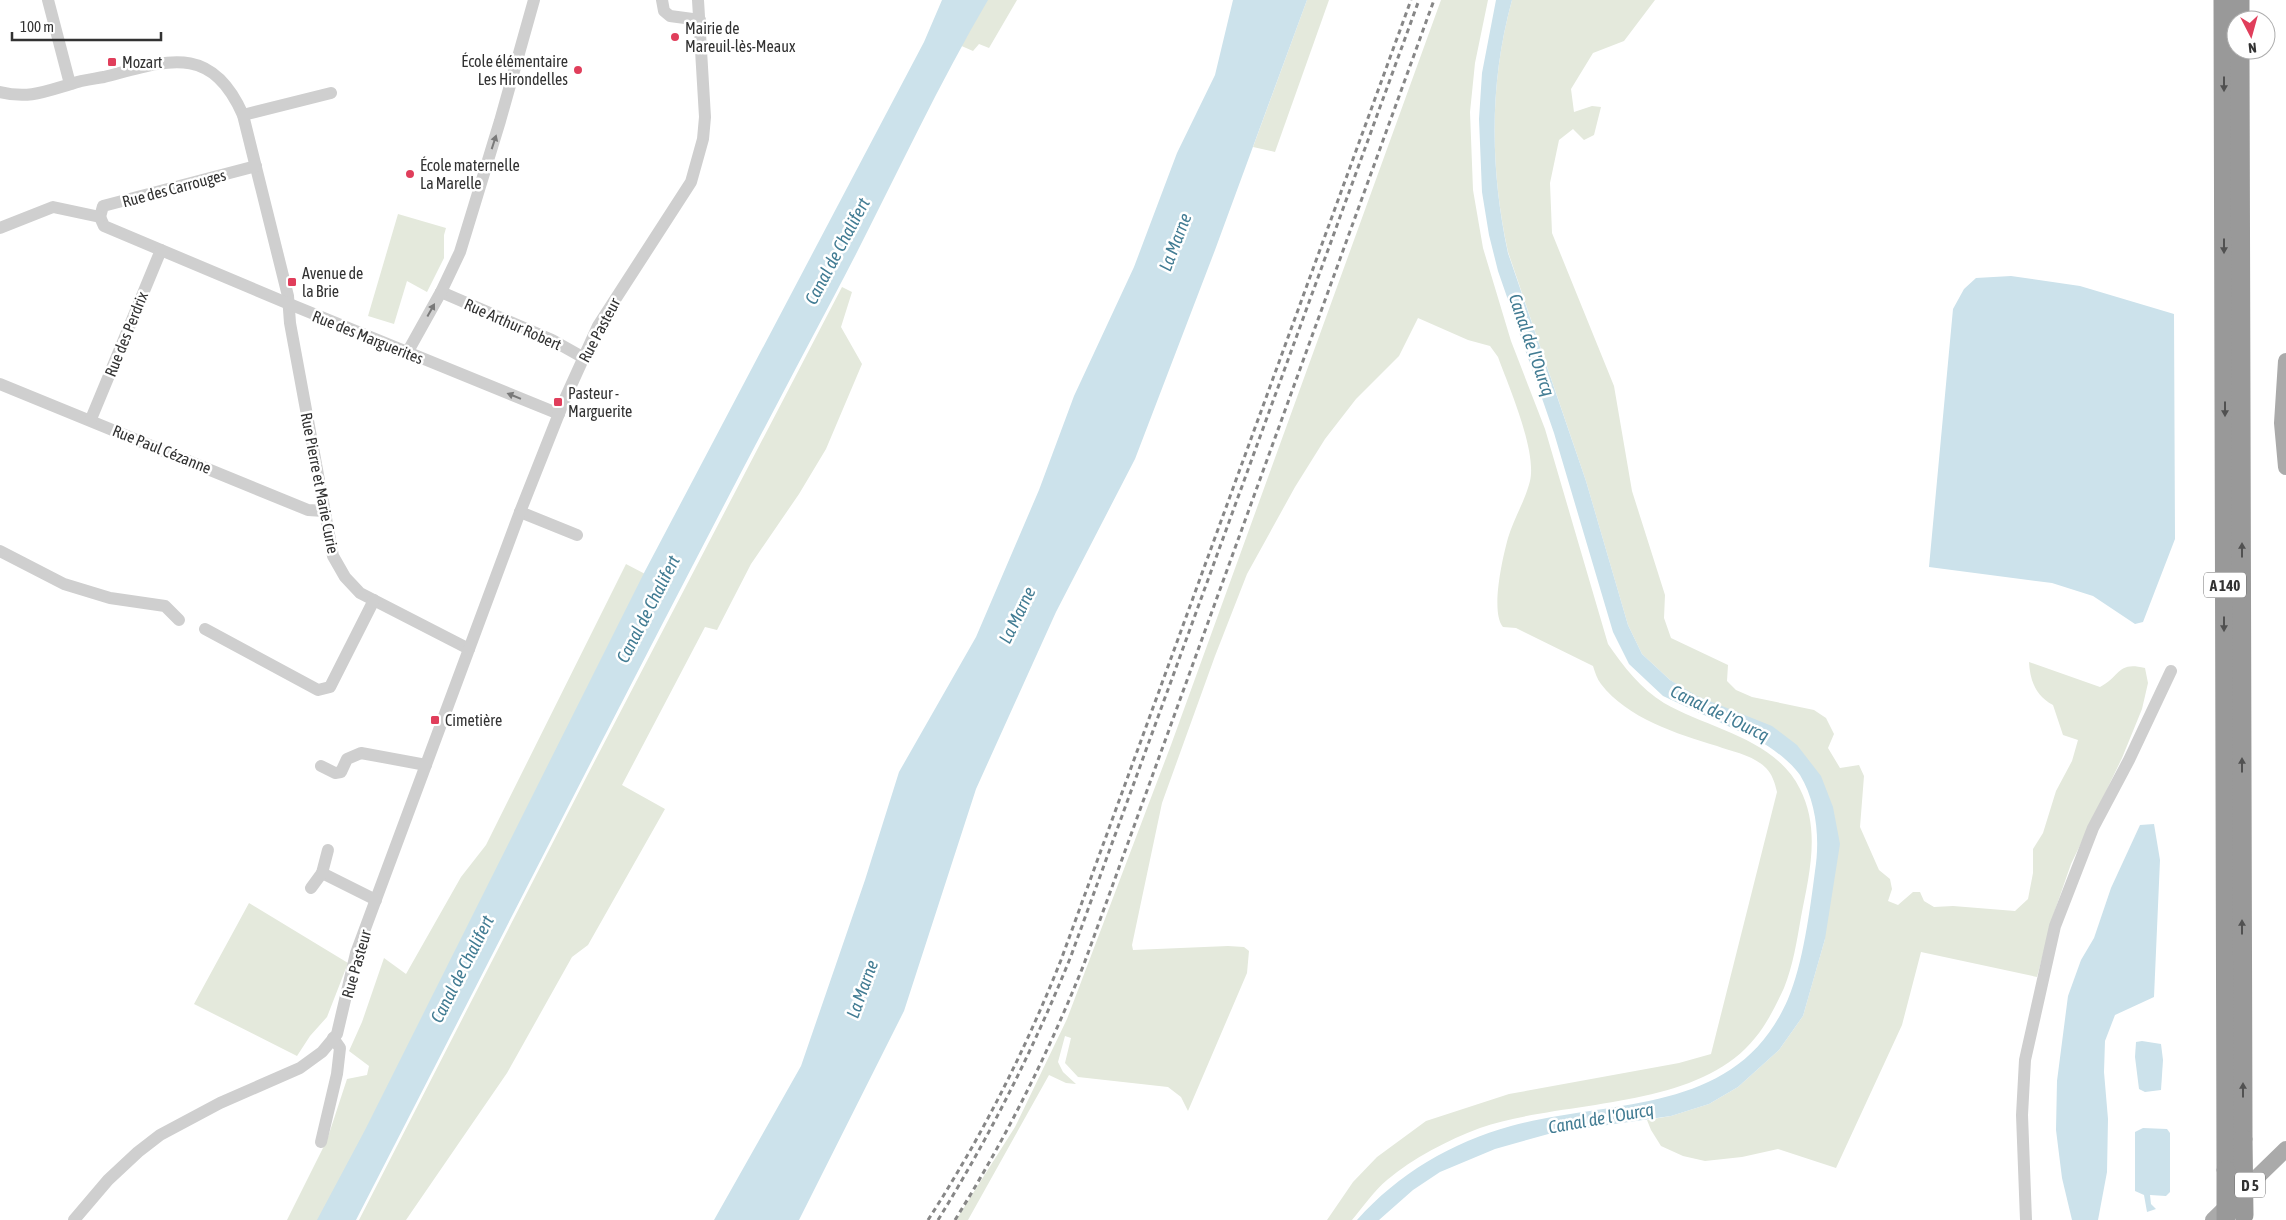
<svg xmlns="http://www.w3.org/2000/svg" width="2286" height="1220" font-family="'Asap Condensed',sans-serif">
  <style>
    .green { fill: #e4e9dc }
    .water { fill: #cce2eb }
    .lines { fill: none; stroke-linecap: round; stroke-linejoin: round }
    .minor { stroke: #cfcfcf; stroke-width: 12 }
    .major { stroke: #aaa; stroke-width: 16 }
    .highway { stroke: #999; stroke-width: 19 }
    .rail { stroke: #878787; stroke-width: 3; stroke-dasharray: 5 4; stroke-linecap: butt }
    .highway-bridge { stroke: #999; stroke-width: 19 }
    .oneway { fill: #515151 }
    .oneway2 { fill: #797979 }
    .poi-dot { fill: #e03e5b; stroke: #fff; stroke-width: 2 }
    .labels { text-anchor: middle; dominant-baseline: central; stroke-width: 5; stroke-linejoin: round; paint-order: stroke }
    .shield { fill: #fff; stroke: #707070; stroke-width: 1 }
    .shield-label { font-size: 15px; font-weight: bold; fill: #323232 }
    .poi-label { font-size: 16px; fill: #323232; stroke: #fff; text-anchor: start }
    .street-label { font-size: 16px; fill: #323232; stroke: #fff }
    .water-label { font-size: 18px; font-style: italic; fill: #427c93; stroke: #fff }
  </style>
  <rect width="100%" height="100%" fill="#fff"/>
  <g class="green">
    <polygon points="981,0 1017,0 989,48 979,44 973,51 957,44"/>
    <polygon points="1307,0 1329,0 1275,152 1253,147"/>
    <path d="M1441 0H1488L1475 63 1470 112 1473 190 1483 248 1511 341 1545 429 1608 644C1623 666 1641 689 1664 703 1709 729 1775 738 1800 789 1821 830 1809 876 1801 917 1797 940 1793 966 1784 988 1776 1005 1767 1024 1755 1038 1697 1111 1563 1099 1480 1128 1448 1140 1413 1158 1387 1180 1374 1191 1363 1207 1352 1220H1327L1353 1182 1377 1157 1426 1121 1509 1094 1679 1063 1711 1054 1777 792C1775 783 1772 774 1766 768 1753 755 1733 752 1717 746 1677 734 1627 718 1601 684 1597 679 1595 672 1593 666L1516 628 1503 627C1490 612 1503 556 1508 538 1514 518 1525 501 1530 481 1537 451 1509 387 1498 357L1490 346 1468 340 1418 318 1399 356 1356 399 1325 439 1295 487 1247 574 1215 656 1162 803 1132 945 1133 950 1228 946 1244 947 1249 951 1247 973 1188 1111 1181 1097 1168 1087 1078 1077 1065 1063 1071 1038 1065 1036 1058 1062 1063 1072 1076 1084 1066 1083 1049 1075 968 1220H956L1015 1127 1067 1019 1171 745Z"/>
    <path d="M1512 0H1655L1624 41 1593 53 1571 89 1574 112 1592 106 1601 107 1594 135 1584 140 1573 129 1559 140 1550 183 1552 233 1614 386 1632 491 1665 595 1664 618 1671 638 1728 665 1727 681 1736 690 1752 697 1814 710 1826 718 1834 734 1828 748 1840 768 1859 765 1864 776 1860 827 1879 870 1890 879 1892 889 1888 901 1898 905 1913 892H1920L1924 901 1934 907 1953 906 2015 911 2028 899 2033 873V849L2043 833 2056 791 2072 761 2078 740 2063 735 2053 705C2036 696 2030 681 2029 662L2100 687C2121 676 2117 661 2145 668L2148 683 2142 709 2122 758 2071 864 2054 913 2037 977 1921 952 1902 1025 1836 1168 1778 1149 1742 1157 1705 1161 1683 1156 1661 1146 1651 1130 1647 1120 1671 1116 1709 1104 1738 1087 1779 1050 1803 1016 1825 939 1821 777 1670 680 1642 654 1628 625 1586 481 1508 252C1490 169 1489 83 1512 0Z"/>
    <polygon points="398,214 446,228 444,235 444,258 427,292 407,281 394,324 368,316"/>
    <polygon points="842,287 852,292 841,327 862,364 826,449 799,494 751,564 717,630 705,627 622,785 665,809 588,945 572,957 507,1073 406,1220 359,1220 588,774"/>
    <polygon points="626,564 647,575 321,1220 287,1220 327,1140 347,1079 367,1075 369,1066 349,1051 362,1022 384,958 406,974 461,877 486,845"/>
    <polygon points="249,903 348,963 327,1017 310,1036 297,1056 194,1004"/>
  </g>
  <g class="water">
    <path d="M942 0H988C931 97 885 201 832 300 670 605 514 913 356 1220H317L365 1130 645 571 924 42Z"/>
    <polygon points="1233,0 1307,0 1215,250 1135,459 1056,612 976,789 904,1011 799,1220 714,1220 801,1066 865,880 899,772 976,637 1039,490 1074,396 1134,267 1177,153 1215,75"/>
    <path d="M1496 0H1512C1489 83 1490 169 1508 253L1586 481 1628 625 1642 654 1670 680 1697 696 1772 726 1797 745 1821 776 1833 807 1840 844 1825 939 1803 1016 1779 1050 1738 1087 1709 1104 1671 1116 1552 1133 1495 1149 1440 1172 1413 1190 1379 1220H1357C1398 1174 1452 1142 1511 1126 1613 1098 1737 1117 1788 999 1803 964 1810 910 1815 871 1820 840 1817 803 1800 775 1792 763 1771 747 1758 740L1663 696 1629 664 1613 632 1554 433 1498 271 1489 235 1482 192 1479 119 1482 73Z"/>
    <polygon points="2011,276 2080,286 2174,314 2175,539 2143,622 2135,624 2093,596 2052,583 1929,567 1953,309 1964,289 1976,278"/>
    <polygon points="2154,824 2160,860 2154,997 2115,1015 2105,1041 2104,1072 2108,1119 2107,1172 2098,1220 2072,1220 2062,1178 2056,1130 2057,1081 2068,996 2081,960 2094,938 2111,888 2140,825"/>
    <polygon points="2142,1041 2161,1044 2163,1060 2161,1090 2145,1092 2139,1089 2135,1057 2136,1042"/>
    <polygon points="2143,1128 2167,1129 2170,1133 2170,1192 2166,1196 2150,1195 2151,1204 2156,1209 2147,1212 2144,1195 2135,1191 2135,1132"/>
  </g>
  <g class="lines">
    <g class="minor">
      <polyline points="48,0 70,84"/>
      <polyline points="662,0 664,11 670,16 700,20"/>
      <path d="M0 92C28 99 44 92 71 84 82 80 93 79 104 77 166 61 211 42 243 115L288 296 290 323 333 556 345 577 360 593 469 649"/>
      <polyline points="243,115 331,93"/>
      <polyline points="100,217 104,226 282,301 559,414"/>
      <polyline points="100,217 103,206 256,166"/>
      <polyline points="0,228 53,207 100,217"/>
      <polyline points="441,292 552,340 584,358"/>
      <polyline points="407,353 441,292 460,252 500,121 534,0"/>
      <polyline points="0,384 308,510 324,511"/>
      <polyline points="91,419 161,250"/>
      <polyline points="520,512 577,535"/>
      <polyline points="0,551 64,584 110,598 165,606 179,620"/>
      <polyline points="205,629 318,690 330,687 374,600"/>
      <polyline points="321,766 335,773 341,772 347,759 361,753 426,765"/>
      <polyline points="328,850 322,873 376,900"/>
      <polyline points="311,888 322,873"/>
      <polyline points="321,1142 337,1074 340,1048 333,1038"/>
      <polyline points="74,1220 108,1180 138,1152 160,1135 220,1103 300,1068 322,1052 337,1034 356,953 520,512 564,401 598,326 691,182 703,139 705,117 698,0"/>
      <polyline points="2026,1220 2022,1115 2025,1060 2055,926 2093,828 2129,760 2171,671"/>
    </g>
    <g class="major">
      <polyline points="2286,361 2282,423 2286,467"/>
      <polyline points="2213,1220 2286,1149"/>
    </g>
    <g class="highway">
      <polyline points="2223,0 2226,1170"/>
      <polyline points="2240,0 2240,20"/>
      <polyline points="2240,50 2243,1139"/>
    </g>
    <g class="rail">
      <path d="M928 1220C981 1138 1025 1051 1061 960L1411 0"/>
      <path d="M938 1220C990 1136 1034 1048 1071 956L1419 0"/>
      <path d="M955 1220C1006 1138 1048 1054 1084 964L1434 0"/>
    </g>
    <g class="highway-bridge">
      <polyline points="2243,1139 2244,1215"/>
      <polyline points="2226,1220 2226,1170"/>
    </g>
  </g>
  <defs><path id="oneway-solid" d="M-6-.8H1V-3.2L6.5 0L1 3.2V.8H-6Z" transform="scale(1.25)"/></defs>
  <g class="oneway">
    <use href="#oneway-solid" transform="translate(2224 84) rotate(90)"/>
    <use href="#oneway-solid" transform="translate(2224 246) rotate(90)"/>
    <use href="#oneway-solid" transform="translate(2225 409) rotate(90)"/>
    <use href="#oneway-solid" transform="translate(2242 550) rotate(-90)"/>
    <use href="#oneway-solid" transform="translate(2224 624) rotate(90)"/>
    <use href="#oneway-solid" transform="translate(2242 765) rotate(-90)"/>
    <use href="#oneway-solid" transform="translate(2242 927) rotate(-90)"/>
    <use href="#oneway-solid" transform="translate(2243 1090) rotate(-90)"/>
  </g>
  <g class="oneway2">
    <use href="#oneway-solid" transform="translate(494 142) rotate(-72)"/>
    <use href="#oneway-solid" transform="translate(431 310) rotate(-61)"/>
    <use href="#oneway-solid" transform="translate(514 396) rotate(-158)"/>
  </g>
  <g class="poi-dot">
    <circle cx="675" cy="37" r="5"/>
    <rect x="107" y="57" width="10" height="10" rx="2.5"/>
    <circle cx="578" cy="70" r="5"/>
    <circle cx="410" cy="174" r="5"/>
    <rect x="287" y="277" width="10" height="10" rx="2.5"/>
    <rect x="553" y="397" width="10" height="10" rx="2.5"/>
    <rect x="430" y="715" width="10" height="10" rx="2.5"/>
  </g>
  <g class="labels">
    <g class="shield">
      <rect x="2204" y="572.5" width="42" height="25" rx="4"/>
      <rect x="2235" y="1172.5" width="30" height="25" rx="4"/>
    </g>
    <g class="shield-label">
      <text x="2225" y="585">A 140</text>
      <text x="2250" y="1185">D 5</text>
    </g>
    <g class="poi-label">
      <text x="685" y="28">Mairie de<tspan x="685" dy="18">Mareuil-lès-Meaux</tspan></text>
      <text x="568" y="61" text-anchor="end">École élémentaire<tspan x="568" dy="18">Les Hirondelles</tspan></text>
      <text x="122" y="62">Mozart</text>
      <text x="420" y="165">École maternelle<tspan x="420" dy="18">La Marelle</tspan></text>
      <text x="302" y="273">Avenue de<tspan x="302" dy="18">la Brie</tspan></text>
      <text x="568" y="393">Pasteur -<tspan x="568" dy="18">Marguerite</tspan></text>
      <text x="445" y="720">Cimetière</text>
    </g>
    <g class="street-label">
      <text transform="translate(174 188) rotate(-15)">Rue des Carrouges</text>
      <text transform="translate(513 324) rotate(24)">Rue Arthur Robert</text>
      <text transform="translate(599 330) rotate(-62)">Rue Pasteur</text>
      <text transform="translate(126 334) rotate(-68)">Rue des Perdrix</text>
      <text transform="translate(368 337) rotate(22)">Rue des Marguerites</text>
      <text transform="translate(162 449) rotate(22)">Rue Paul Cézanne</text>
      <text transform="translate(320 483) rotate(79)">Rue Pierre et Marie Curie</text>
      <text transform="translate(356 964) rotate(-74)">Rue Pasteur</text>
    </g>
    <g class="water-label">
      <text transform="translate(1175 242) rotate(-69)">La Marne</text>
      <text transform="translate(837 251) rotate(-62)">Canal de Chalifert</text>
      <text transform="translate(1532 345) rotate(71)">Canal de l'Ourcq</text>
      <text transform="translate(648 609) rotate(-63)">Canal de Chalifert</text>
      <text transform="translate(1017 615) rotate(-64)">La Marne</text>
      <text transform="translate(1720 713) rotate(26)">Canal de l'Ourcq</text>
      <text transform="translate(462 969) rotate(-63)">Canal de Chalifert</text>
      <text transform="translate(862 989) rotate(-70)">La Marne</text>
      <text transform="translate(1601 1118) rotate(-10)">Canal de l'Ourcq</text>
    </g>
  </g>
  <g transform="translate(2251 35) rotate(174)"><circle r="24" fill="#ffffff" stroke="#adadad"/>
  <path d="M0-4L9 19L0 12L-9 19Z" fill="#e03e5b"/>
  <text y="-8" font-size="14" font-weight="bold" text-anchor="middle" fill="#323232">N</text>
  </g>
  <path d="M12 32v8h149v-8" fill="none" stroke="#323232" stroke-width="2.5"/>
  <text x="20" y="32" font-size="15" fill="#323232" stroke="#ffffff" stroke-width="4" paint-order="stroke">100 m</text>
</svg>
